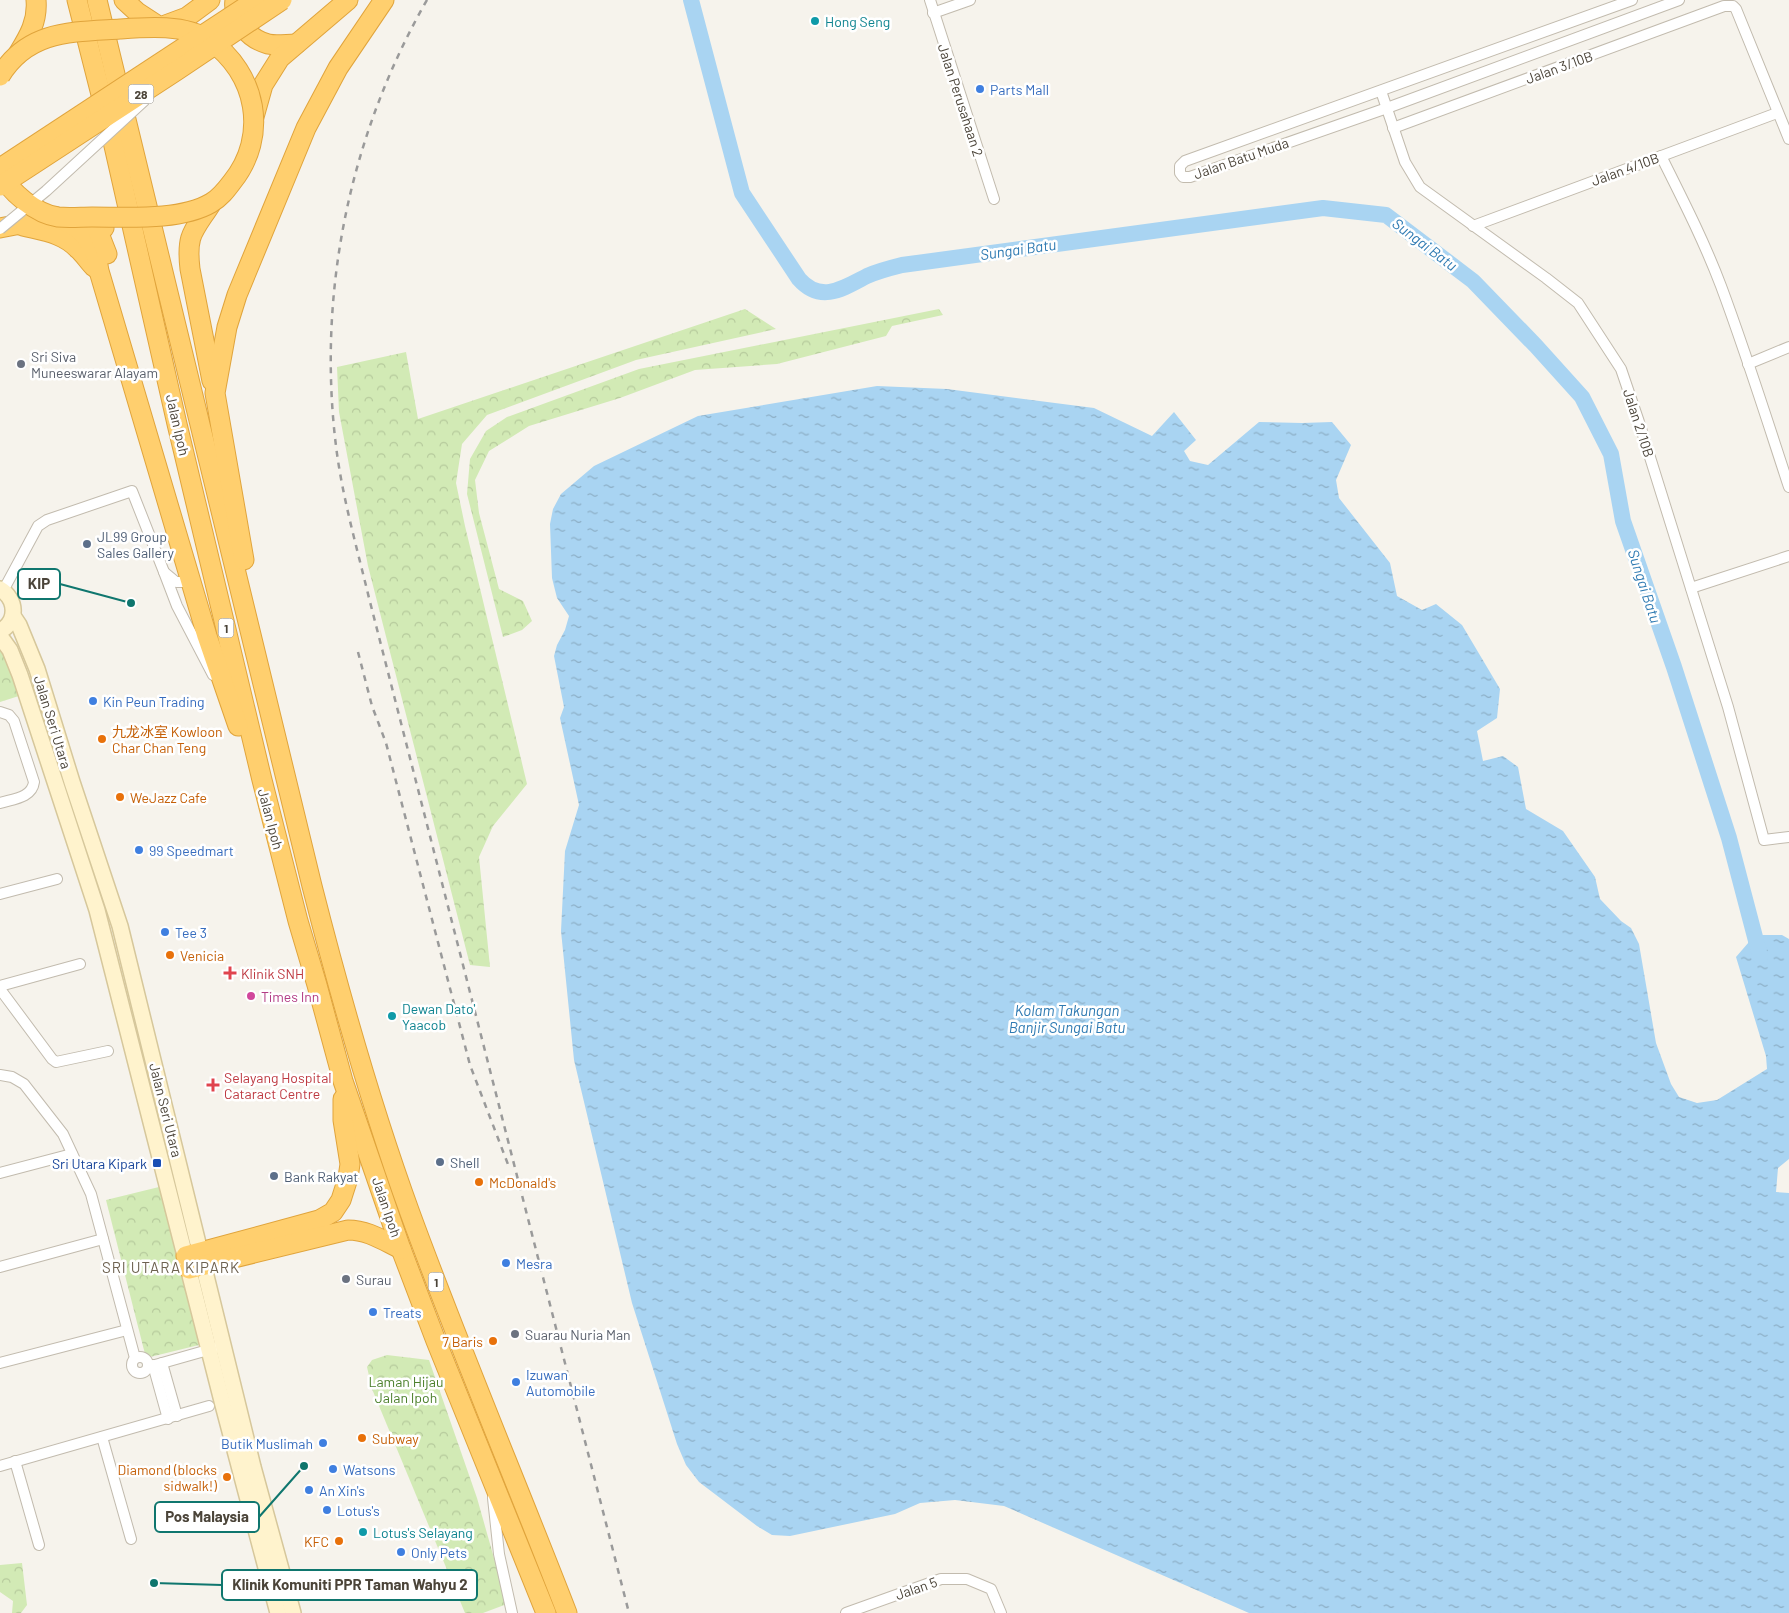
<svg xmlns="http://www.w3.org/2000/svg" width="1789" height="1613" font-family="Barlow,'Noto Sans SC',sans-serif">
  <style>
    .forest { fill: url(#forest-crowns) }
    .water { fill: url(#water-ripples) }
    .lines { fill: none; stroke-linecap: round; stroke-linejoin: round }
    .river { stroke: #a9d4f2; stroke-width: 16 }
    .street-casing { stroke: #c2bbae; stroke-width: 12 }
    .secondary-casing { stroke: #d6c79b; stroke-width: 18 }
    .highway-casing { stroke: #e0a43c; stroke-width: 21 }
    .street { stroke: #fff; stroke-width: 10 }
    .secondary { stroke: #fff3cd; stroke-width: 15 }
    .highway { stroke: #ffcf6e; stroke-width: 19 }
    .rail { stroke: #9a9a9a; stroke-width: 2.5; stroke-dasharray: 6 6; stroke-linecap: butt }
    .street-bridge-casing { stroke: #c2bbae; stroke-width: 12; stroke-linecap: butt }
    .highway-bridge-casing { stroke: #e0a43c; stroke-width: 21; stroke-linecap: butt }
    .street-bridge { stroke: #fff; stroke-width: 10 }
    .highway-bridge { stroke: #ffcf6e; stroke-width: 19 }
    .culture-dot { fill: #0f9aa8; stroke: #fff; stroke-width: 2 }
    .shop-dot { fill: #3f7fe0; stroke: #fff; stroke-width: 2 }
    .worship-dot { fill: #6b7280; stroke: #fff; stroke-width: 2 }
    .service-dot { fill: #5c6f8a; stroke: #fff; stroke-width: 2 }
    .food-dot { fill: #e8710a; stroke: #fff; stroke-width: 2 }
    .health-dot { fill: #e0444e; stroke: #fff; stroke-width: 2 }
    .hotel-dot { fill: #d1479c; stroke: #fff; stroke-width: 2 }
    .transit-dot { fill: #1a4fb4; stroke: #fff; stroke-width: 2 }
    .labels { text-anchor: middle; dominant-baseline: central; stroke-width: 5; stroke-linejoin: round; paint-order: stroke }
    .shield { fill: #fff; stroke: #817c74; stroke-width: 1 }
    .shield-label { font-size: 12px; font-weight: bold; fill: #4b4439 }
    .culture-label { font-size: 14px; fill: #0d838f; stroke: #fff; text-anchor: start }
    .street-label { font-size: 14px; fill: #4b4439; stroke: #fff }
    .shop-label { font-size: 14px; fill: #366cbe; stroke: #fff; text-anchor: start }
    .worship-label { font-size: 14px; fill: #5b616d; stroke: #fff; text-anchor: start }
    .service-label { font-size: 14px; fill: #4e5e75; stroke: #fff; text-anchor: start }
    .food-label { font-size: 14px; fill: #c56008; stroke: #fff; text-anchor: start }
    .health-label { font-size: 14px; fill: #be3a42; stroke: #fff; text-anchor: start }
    .hotel-label { font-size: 14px; fill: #b23c85; stroke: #fff; text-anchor: start }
    .transit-label { font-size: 14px; fill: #164399; stroke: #fff; text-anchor: end }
    .park-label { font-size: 14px; fill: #4a7f2a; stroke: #fff }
    .water-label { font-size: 15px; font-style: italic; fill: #2e7ab2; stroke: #fff }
    .neighbourhood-label { font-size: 15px; letter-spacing: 1px; fill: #6e6250; stroke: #fff }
    .leader { fill: none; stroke: #0f766e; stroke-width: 2 }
    .callout-dot { fill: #0f766e; stroke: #fff; stroke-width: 2 }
    .callout { fill: #fff; stroke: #0f766e; stroke-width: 2 }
    .callout-label { font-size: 15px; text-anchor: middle; font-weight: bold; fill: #4b4439 }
  </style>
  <defs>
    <pattern id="forest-crowns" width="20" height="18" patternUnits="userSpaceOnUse" patternTransform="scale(1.25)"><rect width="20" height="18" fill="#d2eab5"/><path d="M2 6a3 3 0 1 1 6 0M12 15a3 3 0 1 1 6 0" fill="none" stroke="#b6ca9c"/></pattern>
    <pattern id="water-ripples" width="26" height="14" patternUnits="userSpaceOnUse" patternTransform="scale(1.25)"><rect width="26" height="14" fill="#a9d4f2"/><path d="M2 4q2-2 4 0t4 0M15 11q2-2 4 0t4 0" fill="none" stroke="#8caec5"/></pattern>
  </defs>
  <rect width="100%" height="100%" fill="#f6f3ec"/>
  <g class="forest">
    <polygon points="745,309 776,329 636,360 487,415 462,444 456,483 465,526 527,784 493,826 479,857 490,967 470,965 368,566 339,412 337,367 406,352 418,419"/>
    <polygon points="939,309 943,315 892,326 886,336 777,364 695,370 620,398 529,426 489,451 475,480 479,513 499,589 523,601 532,621 522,630 503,637 467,494 470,459 486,431 507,417 639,369"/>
    <polygon points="0,651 10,656 22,695 0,702"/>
    <polygon points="163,1186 203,1344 146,1358 106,1200"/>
    <polygon points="387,1355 429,1360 477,1498 507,1604 483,1613 465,1613 372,1389 367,1367 372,1360"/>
    <polygon points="22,1563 27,1605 21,1613 12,1613 13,1601 0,1592 0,1565"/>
  </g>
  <polygon class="water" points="877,386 947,389 1094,408 1152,436 1174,412 1196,440 1184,451 1190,461 1208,465 1259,422 1302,423 1332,422 1351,445 1336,480 1339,498 1390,563 1397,596 1422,610 1436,604 1462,625 1500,689 1497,718 1477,731 1483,761 1503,756 1518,767 1526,809 1563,831 1595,877 1600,899 1621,921 1631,928 1639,944 1656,1043 1671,1084 1679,1097 1697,1103 1717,1100 1767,1069 1766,1056 1736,957 1755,935 1782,935 1789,939 1789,1159 1778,1168 1776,1192 1789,1193 1789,1613 1249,1613 1004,1506 955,1500 920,1503 895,1514 790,1536 772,1535 757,1526 699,1482 686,1465 677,1444 632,1303 574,1060 561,931 565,851 579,805 560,718 564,707 554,656 557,645 565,630 569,616 557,598 552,578 550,524 553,509 561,494 594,466 698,416"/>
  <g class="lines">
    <path class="river" d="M691 0 742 193 799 279C821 304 844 288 867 276 878 271 890 268 902 265L1323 208 1386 215 1473 281 1536 346 1582 397 1611 454 1623 521 1674 667 1729 838 1760 956"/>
    <g class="street-casing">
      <g id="street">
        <polyline points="930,0 994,199"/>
        <polyline points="1632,0 1185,161 1180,166 1180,173 1183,177 1190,177 1387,108 1679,0"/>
        <polyline points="933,13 970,0"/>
        <polyline points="1381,91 1405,162 1420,187 1546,278 1578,303 1621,369 1639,422 1728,707 1764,840 1789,837"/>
        <polyline points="1393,128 1724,6 1733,6 1736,9 1789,139"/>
        <path d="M1661 156C1682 198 1704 241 1721 286 1746 353 1767 420 1789 487"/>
        <polyline points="1473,226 1777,113"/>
        <polyline points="1748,364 1789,347"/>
        <polyline points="190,574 184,582 176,582 164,572 177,606 213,675"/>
        <polyline points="1691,588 1789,556"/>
        <polyline points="3,591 38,526 47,520 132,491 164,572"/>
        <path d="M0 712 9 715 14 721 34 782C32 798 13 799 0 803"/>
        <polyline points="0,894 57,879"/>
        <polyline points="0,986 80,964"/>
        <polyline points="0,989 52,1059 56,1062 108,1051"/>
        <polyline points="0,1075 12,1077 24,1084 63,1134 91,1194 135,1358"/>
        <polyline points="0,1173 72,1154"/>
        <polyline points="0,1267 103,1239"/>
        <circle cx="140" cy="1365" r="8"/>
        <polyline points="0,1363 127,1330"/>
        <polyline points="162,1363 177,1416"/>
        <polyline points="153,1365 168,1419"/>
        <polyline points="148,1367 215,1348"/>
        <polyline points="102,1437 131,1539"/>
        <polyline points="15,1461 39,1545"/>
        <polyline points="0,1466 209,1406"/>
        <polyline points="493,1498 499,1554 512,1613"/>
        <polyline points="846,1613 941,1579 967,1579 991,1589 1001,1613"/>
      </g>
    </g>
    <g class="secondary-casing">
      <g id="secondary">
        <path d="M0 589C17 599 18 622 0 631"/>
        <polyline points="13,616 19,625 37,669 72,782 120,926 253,1467 293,1613"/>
        <polyline points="0,636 10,650 20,675 97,910 223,1405 278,1613"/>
      </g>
    </g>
    <g class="highway-casing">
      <g id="highway">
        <polyline points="77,0 114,146 177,424 262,780 298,921 317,985 343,1081 401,1249 436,1341 546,1613"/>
        <path d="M97 0 312 886C340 996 371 1106 410 1213 459 1347 515 1479 567 1613"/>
        <polyline points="124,0 137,12 160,27 187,17 210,0"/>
        <path d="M235 0C232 20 249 39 268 44 276 46 287 44 296 44"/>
        <path d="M18 54C29 36 38 21 36 0"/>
        <polyline points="254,117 263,85 280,58 348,0"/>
        <path d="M211 204C193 232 186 234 190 269L212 381"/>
        <path d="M23 226C43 231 63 233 78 249 84 254 88 261 94 267"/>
        <polyline points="0,228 57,217 76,227 86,237 96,254 99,271 207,636 238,726"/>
        <polyline points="104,228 98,231 107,254"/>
        <polyline points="244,560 215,393 227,327 237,295 306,128 338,68 384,0"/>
        <polyline points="186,1256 319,1220 333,1212 341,1200 348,1178 350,1164 343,1120 343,1099"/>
        <path d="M189 1269 348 1230C368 1230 384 1241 401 1249"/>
      </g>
    </g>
    <use href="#street" class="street"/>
    <use href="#secondary" class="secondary"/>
    <use href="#highway" class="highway"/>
    <g class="rail">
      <path d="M427 0C350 134 317 292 336 446 342 496 357 548 369 598L629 1613"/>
      <polyline points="358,652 372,706 386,743 470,1065 509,1167"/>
    </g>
    <g class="street-bridge-casing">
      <polyline id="street-bridge" points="0,229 46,191 145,100"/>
    </g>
    <g class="highway-bridge-casing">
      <g id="highway-bridge">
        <path d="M0 76C28 30 72 32 120 29 147 27 185 24 209 40 257 73 269 136 232 182 226 190 220 198 211 203 180 221 128 217 92 217 81 217 69 218 58 217 36 214 10 192 0 173"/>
        <polyline points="0,168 256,0"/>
        <polyline points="0,186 176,71 282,0"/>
      </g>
    </g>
    <use href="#street-bridge" class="street-bridge"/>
    <use href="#highway-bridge" class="highway-bridge"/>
  </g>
  <g class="culture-dot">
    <circle cx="815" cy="21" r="5"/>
    <circle cx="392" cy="1016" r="5"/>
    <circle cx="363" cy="1532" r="5"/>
  </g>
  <g class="shop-dot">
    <circle cx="980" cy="89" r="5"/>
    <circle cx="93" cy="701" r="5"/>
    <circle cx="139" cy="850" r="5"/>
    <circle cx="165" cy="932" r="5"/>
    <circle cx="506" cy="1263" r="5"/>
    <circle cx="373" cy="1312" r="5"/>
    <circle cx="516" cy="1382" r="5"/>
    <circle cx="323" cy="1443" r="5"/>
    <circle cx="333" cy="1469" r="5"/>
    <circle cx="309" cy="1490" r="5"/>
    <circle cx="327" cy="1510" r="5"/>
    <circle cx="401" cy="1552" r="5"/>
  </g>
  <g class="worship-dot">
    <circle cx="21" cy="364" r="5"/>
    <circle cx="346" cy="1279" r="5"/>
    <circle cx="515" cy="1334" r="5"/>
  </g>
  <g class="service-dot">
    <circle cx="87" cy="544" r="5"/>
    <circle cx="440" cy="1162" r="5"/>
    <circle cx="274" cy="1176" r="5"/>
  </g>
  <g class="food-dot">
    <circle cx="102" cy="739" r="5"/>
    <circle cx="120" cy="797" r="5"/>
    <circle cx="170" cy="955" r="5"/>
    <circle cx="479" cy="1182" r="5"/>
    <circle cx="493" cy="1341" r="5"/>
    <circle cx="362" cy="1438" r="5"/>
    <circle cx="227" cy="1477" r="5"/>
    <circle cx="339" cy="1541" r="5"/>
  </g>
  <g class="health-dot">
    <path d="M227.5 965.5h5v5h5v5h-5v5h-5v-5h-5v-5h5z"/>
    <path d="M210.5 1077.5h5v5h5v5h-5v5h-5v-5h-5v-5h5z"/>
  </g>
  <circle class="hotel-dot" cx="251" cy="996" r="5"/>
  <rect class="transit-dot" x="152" y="1158" width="10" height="10" rx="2.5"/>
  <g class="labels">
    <g class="shield">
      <rect x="128.5" y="84.5" width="25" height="19" rx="4"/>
      <rect x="218.5" y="618.5" width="15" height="19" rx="4"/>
      <rect x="428.5" y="1272.5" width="15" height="19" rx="4"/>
    </g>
    <g class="shield-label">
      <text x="141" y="94">28</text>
      <text x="226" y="628">1</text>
      <text x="436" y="1282">1</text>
    </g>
    <g class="culture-label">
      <text x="825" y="21">Hong Seng</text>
      <text x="402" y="1008">Dewan Dato'<tspan x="402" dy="16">Yaacob</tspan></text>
      <text x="373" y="1532">Lotus's Selayang</text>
    </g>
    <g class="street-label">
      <text transform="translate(1559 67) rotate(-20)">Jalan 3/10B</text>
      <text transform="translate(961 100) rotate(72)">Jalan Perusahaan 2</text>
      <text transform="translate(1241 158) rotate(-19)">Jalan Batu Muda</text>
      <text transform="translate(1625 169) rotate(-20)">Jalan 4/10B</text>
      <text transform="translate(1639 423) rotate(72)">Jalan 2/10B</text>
      <text transform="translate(178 425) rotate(77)">Jalan Ipoh</text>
      <text transform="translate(53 722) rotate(73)">Jalan Seri Utara</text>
      <text transform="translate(271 819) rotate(75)">Jalan Ipoh</text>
      <text transform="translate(166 1110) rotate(76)">Jalan Seri Utara</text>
      <text transform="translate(387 1207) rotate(71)">Jalan Ipoh</text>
      <text transform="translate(916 1588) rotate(-19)">Jalan 5</text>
    </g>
    <g class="shop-label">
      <text x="990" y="89">Parts Mall</text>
      <text x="103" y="701">Kin Peun Trading</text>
      <text x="149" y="850">99 Speedmart</text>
      <text x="175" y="932">Tee 3</text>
      <text x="516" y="1263">Mesra</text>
      <text x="383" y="1312">Treats</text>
      <text x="526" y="1374">Izuwan<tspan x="526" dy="16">Automobile</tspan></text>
      <text x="313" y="1443" text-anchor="end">Butik Muslimah</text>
      <text x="343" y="1469">Watsons</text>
      <text x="319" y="1490">An Xin's</text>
      <text x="337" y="1510">Lotus's</text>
      <text x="411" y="1552">Only Pets</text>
    </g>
    <g class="worship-label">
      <text x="31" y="356">Sri Siva<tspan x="31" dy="16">Muneeswarar Alayam</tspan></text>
      <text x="356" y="1279">Surau</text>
      <text x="525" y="1334">Suarau Nuria Man</text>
    </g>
    <g class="service-label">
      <text x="97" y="536">JL99 Group<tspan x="97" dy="16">Sales Gallery</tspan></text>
      <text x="450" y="1162">Shell</text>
      <text x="284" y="1176">Bank Rakyat</text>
    </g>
    <g class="food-label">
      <text x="112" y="731">九龙冰室 Kowloon<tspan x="112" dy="16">Char Chan Teng</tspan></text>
      <text x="130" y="797">WeJazz Cafe</text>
      <text x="180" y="955">Venicia</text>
      <text x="489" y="1182">McDonald's</text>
      <text x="483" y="1341" text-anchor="end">7 Baris</text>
      <text x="372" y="1438">Subway</text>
      <text x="217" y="1469" text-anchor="end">Diamond (blocks<tspan x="217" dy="16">sidwalk!)</tspan></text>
      <text x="329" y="1541" text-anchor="end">KFC</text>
    </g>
    <g class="health-label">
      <text x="241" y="973">Klinik SNH</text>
      <text x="224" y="1077">Selayang Hospital<tspan x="224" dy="16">Cataract Centre</tspan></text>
    </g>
    <g class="hotel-label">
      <text x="261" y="996">Times Inn</text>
    </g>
    <g class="transit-label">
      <text x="147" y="1163">Sri Utara Kipark</text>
    </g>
    <g class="park-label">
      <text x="406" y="1381">Laman Hijau<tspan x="406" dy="16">Jalan Ipoh</tspan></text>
    </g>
    <g class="water-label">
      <text transform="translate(1425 244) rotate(37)">Sungai Batu</text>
      <text transform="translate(1018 249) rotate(-8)">Sungai Batu</text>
      <text transform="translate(1645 586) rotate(72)">Sungai Batu</text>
      <text x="1067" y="1010">Kolam Takungan<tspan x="1067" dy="17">Banjir Sungai Batu</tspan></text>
    </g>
    <g class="neighbourhood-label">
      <text x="171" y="1267">SRI UTARA KIPARK</text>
    </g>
  </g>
  <path class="leader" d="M131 603L60 584M304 1466L259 1517M154 1583L222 1585"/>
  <g class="callout-dot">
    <circle cx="131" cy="603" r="5"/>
    <circle cx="304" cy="1466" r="5"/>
    <circle cx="154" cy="1583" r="5"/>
  </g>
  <g class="callout">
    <rect x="18" y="569" width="42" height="30" rx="5"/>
    <rect x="155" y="1502" width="104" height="30" rx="5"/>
    <rect x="222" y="1570" width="255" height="30" rx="5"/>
  </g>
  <g class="callout-label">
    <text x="39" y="589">KIP</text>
    <text x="207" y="1522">Pos Malaysia</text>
    <text x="350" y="1590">Klinik Komuniti PPR Taman Wahyu 2</text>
  </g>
</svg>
